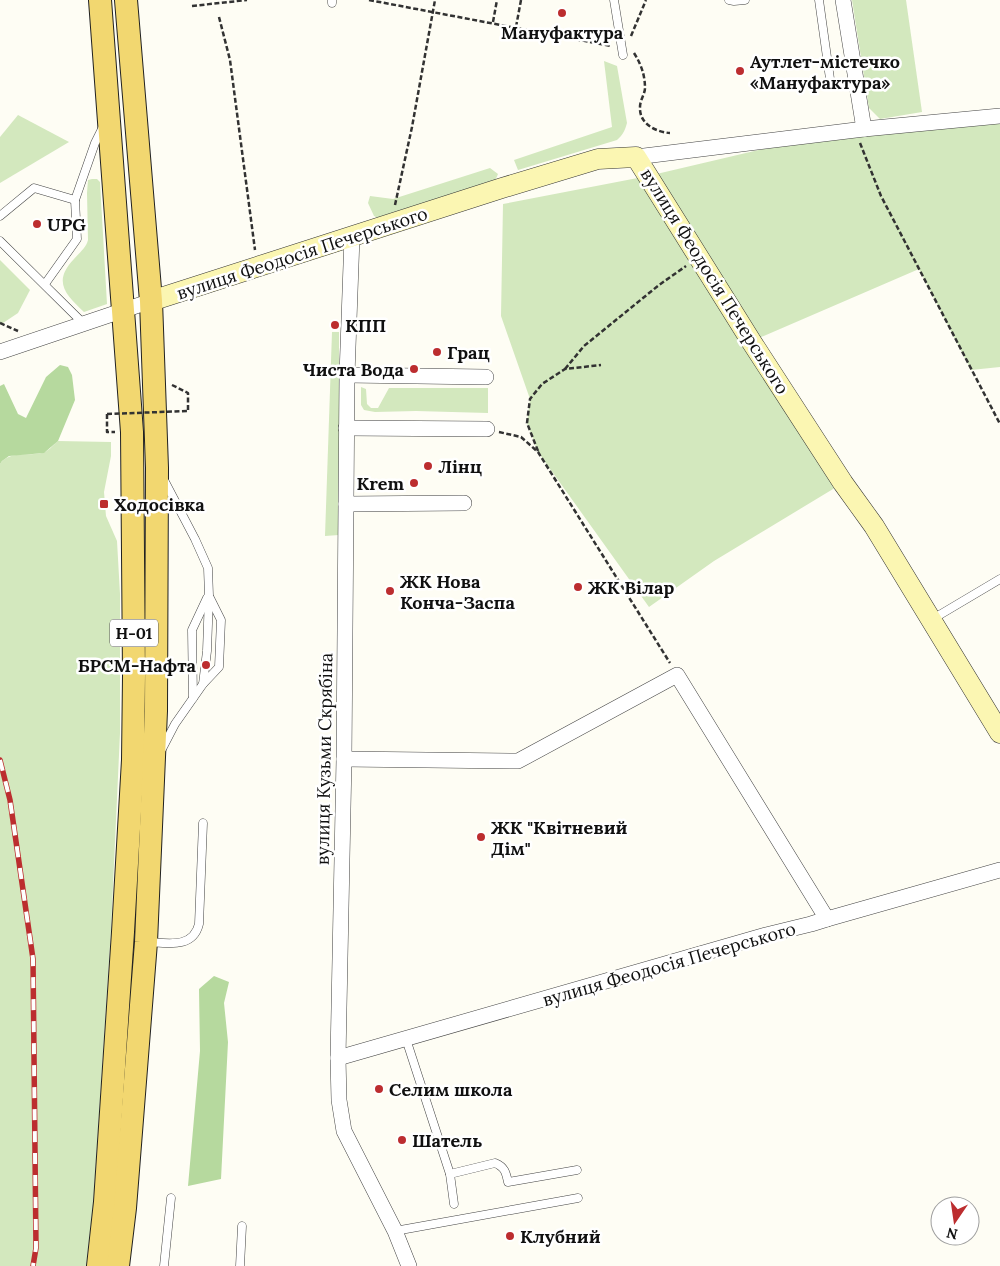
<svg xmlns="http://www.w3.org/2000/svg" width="1000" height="1266" font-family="Lora,serif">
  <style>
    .green { fill: #d3e8be }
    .forest { fill: #b6d99e }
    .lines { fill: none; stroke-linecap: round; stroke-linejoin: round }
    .lane-casing { stroke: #434343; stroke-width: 9 }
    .street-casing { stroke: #434343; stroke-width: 16 }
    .secondary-casing { stroke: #323232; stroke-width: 21 }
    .primary-casing { stroke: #212121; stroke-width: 24 }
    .path { stroke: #323232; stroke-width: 2.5; stroke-dasharray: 5 2.5; stroke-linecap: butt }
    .lane { stroke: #fff; stroke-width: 8 }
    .street { stroke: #fff; stroke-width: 15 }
    .secondary { stroke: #fbf6b2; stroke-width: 20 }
    .primary { stroke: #f2d770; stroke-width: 22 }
    .rail-casing { stroke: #bc2d2f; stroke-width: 5.5 }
    .rail { stroke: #fff; stroke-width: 4; stroke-dasharray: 11; stroke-linecap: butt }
    .path-bridge { stroke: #323232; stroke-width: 2.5; stroke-dasharray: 5 2.5; stroke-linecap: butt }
    .poi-dot { fill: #bc2d2f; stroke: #fff; stroke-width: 2 }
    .labels { text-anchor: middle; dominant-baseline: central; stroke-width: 5; stroke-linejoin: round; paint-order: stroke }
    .shield { fill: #fff; stroke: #585858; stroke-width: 1 }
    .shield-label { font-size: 16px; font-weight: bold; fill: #101010 }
    .poi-label { font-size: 18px; font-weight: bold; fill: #101010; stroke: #fff; text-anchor: start }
    .street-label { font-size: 18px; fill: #101010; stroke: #fff }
  </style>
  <rect width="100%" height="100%" fill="#fefdf4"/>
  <g class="green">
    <polygon points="852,0 906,0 922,112 880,119 869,108"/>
    <path d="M604 61 617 66 627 123C625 130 623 135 617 140L518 170 514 160 612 127Z"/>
    <polygon points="18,115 69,142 0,183 0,137"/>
    <polygon points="1000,116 1000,367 971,370 919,269 752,341 843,483 714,561 649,607 538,452 527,423 530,399 501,316 503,204 648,176 835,132"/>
    <polygon points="490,168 498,174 495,181 380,219 374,216 368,203 370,196 393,199"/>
    <path d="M92 179H97L100 182 107 304 84 312C66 295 52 282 74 259 79 253 86 248 88 240L87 193 88 180Z"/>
    <polygon points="0,260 30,290 18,313 0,325"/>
    <polygon points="332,332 339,332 339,535 325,536"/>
    <polygon points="361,387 366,389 367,404 371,408 378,408 389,388 488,388 488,413 416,411 375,412 364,410 361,405"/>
    <path d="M58 441 111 442V456L104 492 106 516 117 541 120 594V733L111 930 93 1206 86 1266H0V464C8 451 29 456 42 453 48 452 53 445 58 441Z"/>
  </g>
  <g class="forest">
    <polygon points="60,365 68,367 72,375 75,400 58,441 44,453 9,456 2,461 0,464 0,386 4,384 18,414 26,418 46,377"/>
    <polygon points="214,976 229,982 224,1003 228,1042 221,1179 188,1186 200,1051 199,989"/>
  </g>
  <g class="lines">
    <g class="lane-casing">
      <g id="lane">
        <polyline points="332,0 332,3"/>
        <polyline points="614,0 623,55"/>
        <polyline points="729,0 734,1 745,0"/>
        <polyline points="819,0 831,86"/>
        <polyline points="0,216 34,188 75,200 95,143 103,127"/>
        <polyline points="0,241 84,324"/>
        <polyline points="45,284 77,239 75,200"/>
        <polyline points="931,620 1000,579"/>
        <polyline points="203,684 219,667 221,620 210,598"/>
        <polyline points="193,698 192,630 207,598"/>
        <polyline points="162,749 175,724 203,684 207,651 209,596 208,568 195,539 163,478"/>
        <path d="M148 942C167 943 193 949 199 924L203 823"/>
        <polyline points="406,1039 450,1174 454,1204"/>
        <path d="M450 1174 495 1163C505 1167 506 1173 508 1182L577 1170"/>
        <polyline points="395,1231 578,1198"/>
        <polyline points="164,1266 171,1198"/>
        <polyline points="240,1266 242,1226"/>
      </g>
    </g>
    <g class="street-casing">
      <g id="street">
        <polyline points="843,0 864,129"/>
        <polyline points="636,157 864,129 1000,116"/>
        <polyline points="352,237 347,375 344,759 338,1058 339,1100 344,1131 395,1231 409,1266"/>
        <polyline points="0,352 151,301"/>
        <polyline points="347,375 486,377"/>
        <polyline points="346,428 487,429"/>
        <polyline points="346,504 464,503"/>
        <polyline points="344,759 518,761 677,675 827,919"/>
        <polyline points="338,1058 766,935 811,924 827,919 1000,870"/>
      </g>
    </g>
    <g class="secondary-casing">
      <polyline id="secondary" points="151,301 502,188 598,159 636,157 751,341 843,483 874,526 1000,733"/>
    </g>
    <g class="primary-casing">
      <g id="primary">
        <polyline points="98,1266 105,1202 123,932 133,760 134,676 132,432 100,0"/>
        <polyline points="118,1266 125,1208 146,942 156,711 157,468 151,301 126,0"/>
      </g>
    </g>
    <g class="path">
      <polyline points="369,0 611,46"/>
      <polyline points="192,6 247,0"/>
      <polyline points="219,17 230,60 255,250"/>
      <polyline points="493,22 497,0"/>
      <polyline points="516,27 521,0"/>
      <polyline points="631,36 646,0"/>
      <path d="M634 53C641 64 645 75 645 88 645 94 640 100 640 107 639 124 656 132 670 133"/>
      <polyline points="860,143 881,196 1000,424"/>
      <polyline points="395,205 412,127 435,0"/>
      <polyline points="0,323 18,331"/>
      <polyline points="565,369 584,346 659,285 686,266"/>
      <polyline points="172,385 188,393 188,411"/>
      <polyline points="107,414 107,432 115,432"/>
      <polyline points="499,432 521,437 538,452 670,663"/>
      <polyline points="538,451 527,423 530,399 542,384 565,369 601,365"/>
    </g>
    <use href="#lane" class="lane"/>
    <use href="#street" class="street"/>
    <use href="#secondary" class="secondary"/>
    <use href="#primary" class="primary"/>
    <g class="rail-casing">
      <polyline id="rail" points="0,760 10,800 33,959 36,1248 33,1266"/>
    </g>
    <use href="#rail" class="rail"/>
    <polyline class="path-bridge" points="107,414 188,411"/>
  </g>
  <g class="poi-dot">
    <circle cx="562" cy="13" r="5"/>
    <circle cx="740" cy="71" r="5"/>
    <circle cx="37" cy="224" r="5"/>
    <circle cx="335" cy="325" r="5"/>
    <circle cx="437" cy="352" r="5"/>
    <circle cx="414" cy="369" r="5"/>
    <circle cx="428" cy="466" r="5"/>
    <circle cx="414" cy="483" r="5"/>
    <rect x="99" y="499" width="10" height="10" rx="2.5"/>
    <circle cx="578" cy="587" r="5"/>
    <circle cx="390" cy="591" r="5"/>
    <circle cx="206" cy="665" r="5"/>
    <circle cx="481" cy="837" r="5"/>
    <circle cx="379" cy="1089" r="5"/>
    <circle cx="402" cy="1140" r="5"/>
    <circle cx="510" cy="1236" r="5"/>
  </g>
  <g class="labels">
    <rect class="shield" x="110" y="619.5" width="48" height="27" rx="4"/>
    <g class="shield-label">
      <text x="134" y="633">Н-01</text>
    </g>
    <g class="poi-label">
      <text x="562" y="32" text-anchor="middle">Мануфактура</text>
      <text x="750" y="61">Аутлет-містечко<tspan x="750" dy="21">«Мануфактура»</tspan></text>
      <text x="47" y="224">UPG</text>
      <text x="345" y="325">КПП</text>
      <text x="447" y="352">Грац</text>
      <text x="404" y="369" text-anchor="end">Чиста Вода</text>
      <text x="438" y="466">Лінц</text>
      <text x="404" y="483" text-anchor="end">Krem</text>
      <text x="114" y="504">Ходосівка</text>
      <text x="400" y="581">ЖК Нова<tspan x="400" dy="21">Конча-Заспа</tspan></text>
      <text x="588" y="587">ЖК Вілар</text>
      <text x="196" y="665" text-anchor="end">БРСМ-Нафта</text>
      <text x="491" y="827">ЖК "Квітневий<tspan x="491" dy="21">Дім"</tspan></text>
      <text x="389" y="1089">Селим школа</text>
      <text x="412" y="1140">Шатель</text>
      <text x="520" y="1236">Клубний</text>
    </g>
    <g class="street-label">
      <text transform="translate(302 253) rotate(-18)">вулиця Феодосія Печерського</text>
      <text transform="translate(715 281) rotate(58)">вулиця Феодосія Печерського</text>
      <text transform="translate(324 759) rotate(-89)">вулиця Кузьми Скрябіна</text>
      <text transform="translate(669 964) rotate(-16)">вулиця Феодосія Печерського</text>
    </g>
  </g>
  <g transform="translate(955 1221) rotate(193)"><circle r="24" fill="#ffffff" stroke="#9f9f9f"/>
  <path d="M0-4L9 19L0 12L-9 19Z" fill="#bc2d2f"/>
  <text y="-8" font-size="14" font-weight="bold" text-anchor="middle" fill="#101010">N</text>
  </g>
</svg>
